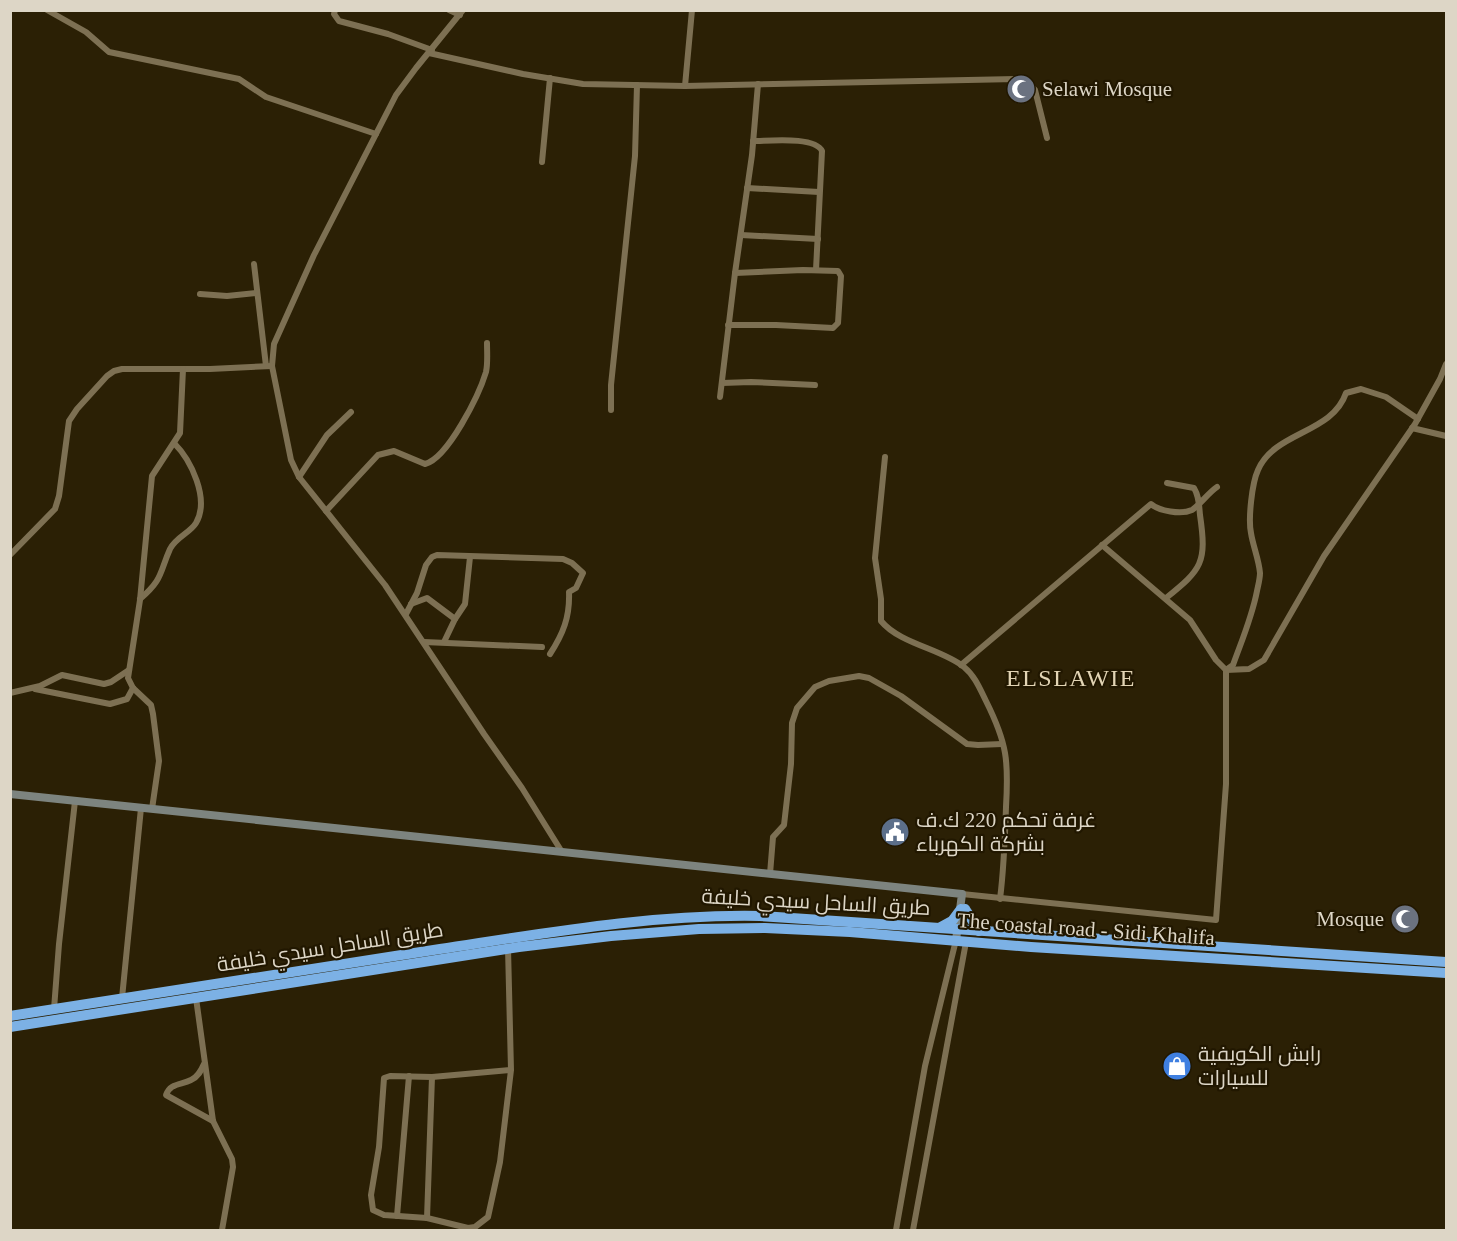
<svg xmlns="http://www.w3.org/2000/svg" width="1457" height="1241" font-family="'Times New Roman',Cairo,serif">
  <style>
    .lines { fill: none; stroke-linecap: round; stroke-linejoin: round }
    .street { stroke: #7d7053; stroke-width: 6 }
    .secondary { stroke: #7d847f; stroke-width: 8 }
    .highway { stroke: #7cb1e5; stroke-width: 10 }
    .labels { text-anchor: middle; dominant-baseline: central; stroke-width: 4.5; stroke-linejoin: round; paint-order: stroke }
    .poi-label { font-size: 21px; fill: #ddd6c6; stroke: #211700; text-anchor: start }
    .street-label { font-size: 21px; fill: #ddd6c6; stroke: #211700 }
    .quarter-label { font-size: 24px; letter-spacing: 1.5px; fill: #e2d4b4; stroke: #211700 }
  </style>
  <rect width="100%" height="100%" fill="#2b2005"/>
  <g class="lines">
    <g class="street">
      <polyline points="47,10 86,32 109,52 239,79 266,97 376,134"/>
      <polyline points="335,10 334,14 339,21 388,34 432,50"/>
      <polyline points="449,10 460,15"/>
      <polyline points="463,10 416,68 396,95 314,255 274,344 272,366 291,460 299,477 385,585 484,734 522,788 562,852"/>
      <polyline points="429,53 523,74 583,84 685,86 1016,79 1027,81 1035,90 1047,138"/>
      <polyline points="685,86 692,10"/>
      <path d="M753 141C769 141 815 136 822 151L816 270"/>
      <polyline points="542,162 550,78"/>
      <polyline points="747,188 819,192"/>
      <polyline points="741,235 818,239"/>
      <polyline points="254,264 266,366"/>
      <polyline points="200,294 227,296 257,293"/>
      <polyline points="728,325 776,325 833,328 838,323 841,276 838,271 803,270 735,273"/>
      <polyline points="722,383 751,382 815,385"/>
      <polyline points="720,397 735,273 752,155 758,84"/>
      <polyline points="611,410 611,385 635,156 637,85"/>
      <polyline points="1412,428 1446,436"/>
      <path d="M885 457 875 558 881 599V621C900 644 942 649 964 667 975 676 980 689 986 701 994 717 1002 735 1005 753 1008 770 1007 790 1006 807 1005 838 1004 868 1000 899"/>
      <polyline points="299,477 327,435 351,412"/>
      <path d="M326 511 378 455 394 451 425 464C448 458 479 395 486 372 488 363 487 353 487 343"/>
      <polyline points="1102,545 1190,620 1216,660 1226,670 1249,669 1264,660 1324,556 1415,424 1440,379 1446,364"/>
      <polyline points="10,555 55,509 59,496 69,421 77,409 107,376 114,371 122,369 210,369 272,366"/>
      <path d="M1166 598C1202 569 1207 563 1200 515 1199 505 1199 496 1194 488L1167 483"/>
      <path d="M140 599C163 579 159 574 170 549 176 537 190 533 196 523 210 499 191 460 174 443"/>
      <polyline points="411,604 427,598 455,619 444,642"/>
      <path d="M406 614 417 593 426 565 432 557 437 555 563 559 572 563 583 573 576 588 569 592C570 617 563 634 550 654"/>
      <polyline points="455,619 465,604 470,557"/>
      <polyline points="424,642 542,647"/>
      <path d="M961 665 1151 504C1159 511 1181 515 1192 510 1200 505 1208 493 1217 487"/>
      <path d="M1226 670 1233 665C1242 640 1252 617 1257 591 1258 586 1260 579 1260 573 1259 560 1253 546 1251 533 1248 519 1252 483 1258 470 1275 431 1332 434 1346 393L1361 389 1386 397 1418 419"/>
      <polyline points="35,689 110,704 127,699 133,688"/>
      <polyline points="10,693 40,686 62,675 104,684 111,682 129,670"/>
      <polyline points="152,809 159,761 153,714 151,705 133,688 128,678 140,600 152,476 180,433 183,369"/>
      <polyline points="770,874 773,837 784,825 791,764 792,723 797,708 815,687 829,681 859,676 869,678 901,696 967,744 978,745 1002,744"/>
      <polyline points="962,894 1216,920 1226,784 1226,670"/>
      <polyline points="508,948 511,1070 500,1162 488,1217 475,1227 468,1228 427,1218 384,1215 373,1210 371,1195 379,1147 384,1078 390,1076 432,1077 511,1070"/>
      <polyline points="122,998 141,808"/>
      <polyline points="196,998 213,1121 232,1159 233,1167 222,1230"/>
      <polyline points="54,1009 59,944 75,801"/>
      <path d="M204 1064C201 1071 198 1077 191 1080 181 1085 170 1083 166 1095L213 1121"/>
      <polyline points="397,1216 409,1076"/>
      <polyline points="427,1218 432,1077"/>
      <polyline points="896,1230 925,1066 956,940"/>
      <polyline points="913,1230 966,942"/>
    </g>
    <polyline class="secondary" points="10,794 962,894 956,940"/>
    <g class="highway">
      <polyline points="965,909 979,931"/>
      <polyline points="941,927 952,921 961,909"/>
      <path d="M10 1016C154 994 297 971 440 949 546 933 652 914 760 916L1446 962"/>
      <polyline points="10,1027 519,947 611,936 699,929 765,928 850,932 1031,947 1446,973"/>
    </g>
  </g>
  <defs>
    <g id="mosque-disc" transform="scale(1.5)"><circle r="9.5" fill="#6b7280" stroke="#211700"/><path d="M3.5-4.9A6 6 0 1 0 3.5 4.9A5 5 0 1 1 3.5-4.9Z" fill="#fff"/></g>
    <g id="civic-disc" transform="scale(1.5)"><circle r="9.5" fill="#5c6f8a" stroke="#211700"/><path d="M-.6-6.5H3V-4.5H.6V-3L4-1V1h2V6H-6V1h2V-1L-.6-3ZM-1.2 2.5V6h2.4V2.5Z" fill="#fff"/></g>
    <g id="shop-disc" transform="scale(1.5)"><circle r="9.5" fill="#3f7fe0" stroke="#211700"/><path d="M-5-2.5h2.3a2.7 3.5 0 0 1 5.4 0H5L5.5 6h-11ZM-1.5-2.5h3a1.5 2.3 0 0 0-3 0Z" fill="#fff"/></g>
  </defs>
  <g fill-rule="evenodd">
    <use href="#mosque-disc" x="1021" y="89"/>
    <use href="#civic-disc" x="895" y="832"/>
    <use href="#mosque-disc" x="1405" y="919"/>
    <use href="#shop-disc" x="1177" y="1066"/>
  </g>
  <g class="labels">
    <g class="poi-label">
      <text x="1042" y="89">Selawi Mosque</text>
      <text x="916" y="820">غرفة تحكم 220 ك.ف<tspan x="916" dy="24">بشركة الكهرباء</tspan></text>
      <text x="1384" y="919" text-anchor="end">Mosque</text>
      <text x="1198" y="1054">رابش الكويفية<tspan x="1198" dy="24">للسيارات</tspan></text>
    </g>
    <g class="street-label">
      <text transform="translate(816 902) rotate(3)">طريق الساحل سيدي خليفة</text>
      <text transform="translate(1086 929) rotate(4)">The coastal road - Sidi Khalifa</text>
      <text transform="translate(330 947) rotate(-9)">طريق الساحل سيدي خليفة</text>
    </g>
    <g class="quarter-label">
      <text x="1071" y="678">ELSLAWIE</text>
    </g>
  </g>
  <rect width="1457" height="1241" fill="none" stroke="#ddd6c6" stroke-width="24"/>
</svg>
